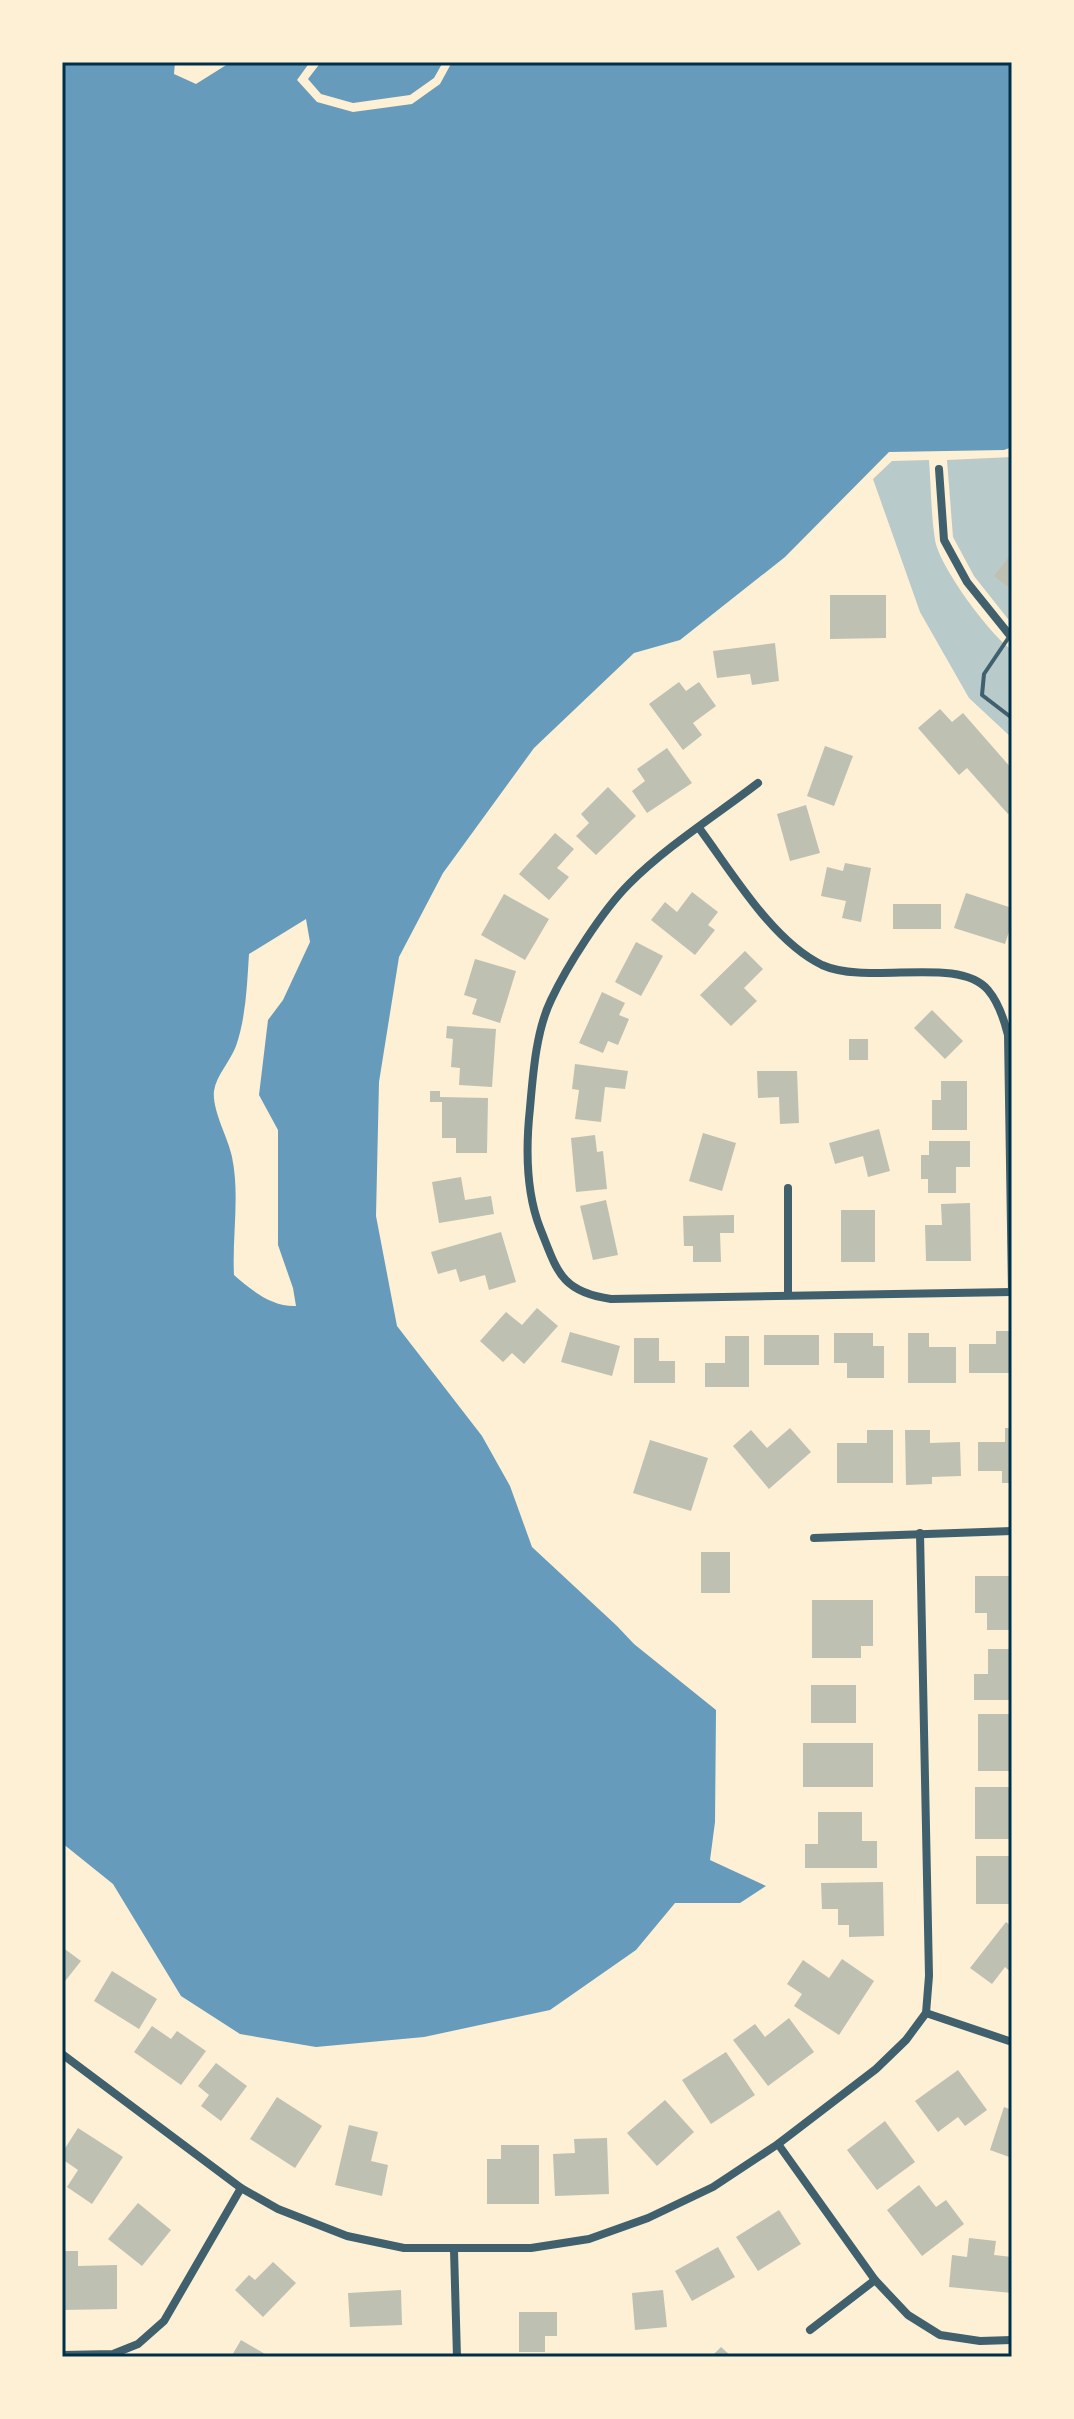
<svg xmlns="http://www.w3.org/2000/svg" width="1074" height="2419" font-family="Lora,serif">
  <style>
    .green { fill: #b9caca }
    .water { fill: #669bbc; fill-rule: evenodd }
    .building { fill: #bec0b2 }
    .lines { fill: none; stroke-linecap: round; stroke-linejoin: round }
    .service { stroke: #3f606c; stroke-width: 4 }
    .minor { stroke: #3f606c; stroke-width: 8 }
    .neatline { fill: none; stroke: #003049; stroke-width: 3 }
  </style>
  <rect width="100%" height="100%" fill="#fdf0d5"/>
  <g class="green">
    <polygon points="1012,457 1012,624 974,576 953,537 947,460"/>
    <path d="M929 460C931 486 931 514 935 540 939 566 990 635 1012 650V738L969 698 920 612 873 479 892 461Z"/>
  </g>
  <g class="water">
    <path d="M62 62H175L174 74 196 84 231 62H310L297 80 317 102 353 112 412 104 440 84 452 62H1012V447L1004 450 889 452 785 557 680 640 634 653 534 748 443 873 399 957 379 1082 376 1216 397 1326 482 1436 510 1486 532 1547 617 1626 634 1644 716 1710 715 1822 710 1860 766 1886 740 1903H675L636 1950 550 2010 424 2037 316 2047 240 2034 181 1996 113 1884 62 1843ZM306 919 310 942 283 1000 268 1020 259 1095 278 1130V1245L293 1288 296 1306C272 1307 251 1290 234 1275 232 1236 240 1195 232 1157 228 1137 212 1111 214 1091 216 1076 231 1060 236 1046 246 1017 247 985 249 954Z"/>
    <polygon points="321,62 443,62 434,78 410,95 353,103 321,94 308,79"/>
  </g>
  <g class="building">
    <polygon points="1012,553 1012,590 994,576"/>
    <polygon points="830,595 886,595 886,638 830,639"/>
    <polygon points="775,643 779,681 752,685 750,674 717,678 713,651"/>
    <polygon points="679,682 686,691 699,682 716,706 693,723 702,735 683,750 649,704"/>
    <polygon points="940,709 952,722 963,713 1012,769 1012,811 1008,814 967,768 959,775 918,728"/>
    <polygon points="825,746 853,756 834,806 807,796"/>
    <polygon points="667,748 692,783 647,813 632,791 645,781 637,769"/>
    <polygon points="608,787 636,816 596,855 576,836 589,823 581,814"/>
    <polygon points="806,805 820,853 790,861 777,814"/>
    <polygon points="555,833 574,849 557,868 569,877 549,900 519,874"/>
    <polygon points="845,863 871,868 861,922 842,918 846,901 821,896 827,867 843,871"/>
    <polygon points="692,892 718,912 708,925 715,930 695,955 651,920 665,902 677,912"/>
    <polygon points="966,893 1012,908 1012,922 1005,944 954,928"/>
    <polygon points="504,894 549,919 525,960 481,935"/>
    <rect x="893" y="904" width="48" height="25"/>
    <polygon points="636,942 663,956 641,996 615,982"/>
    <polygon points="745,951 763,969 744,988 757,1001 731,1026 700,995"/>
    <polygon points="475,959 516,971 500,1023 472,1014 477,999 464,995"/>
    <polygon points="602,992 625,1003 619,1015 629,1019 618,1045 608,1041 603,1053 579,1043"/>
    <polygon points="932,1010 963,1041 945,1059 914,1028"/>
    <polygon points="447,1026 496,1029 492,1087 459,1085 460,1068 451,1067 453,1039 446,1038"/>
    <rect x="849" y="1039" width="19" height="21"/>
    <polygon points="575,1064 628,1071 625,1089 605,1087 601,1122 575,1119 579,1090 572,1089"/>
    <polygon points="757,1071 797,1071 799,1123 780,1124 779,1097 758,1098"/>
    <polygon points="941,1081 967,1081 967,1130 932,1130 932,1100 941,1100"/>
    <polygon points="430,1091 440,1091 440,1097 488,1098 487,1153 456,1153 456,1138 442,1138 442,1102 430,1102"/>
    <polygon points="879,1129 890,1171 868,1177 863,1156 835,1164 829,1143"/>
    <polygon points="703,1133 736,1143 722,1191 689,1181"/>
    <polygon points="595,1135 597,1152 603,1151 607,1189 576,1192 571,1138"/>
    <polygon points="929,1141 970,1141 970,1167 956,1167 956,1193 928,1193 928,1179 921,1179 921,1155 929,1155"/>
    <polygon points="461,1177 465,1200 491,1196 494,1214 439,1223 432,1182"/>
    <polygon points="606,1200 618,1255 593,1260 580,1206"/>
    <polygon points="970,1203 971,1261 926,1261 925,1225 942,1225 941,1204"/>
    <rect x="841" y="1210" width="34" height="52"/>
    <polygon points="734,1215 734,1233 720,1233 721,1262 693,1262 693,1246 684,1246 683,1216"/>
    <polygon points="501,1232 516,1282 489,1290 485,1275 460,1282 456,1269 438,1274 431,1252"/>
    <polygon points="537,1308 558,1326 524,1364 512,1353 503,1362 480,1341 506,1312 522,1325"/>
    <polygon points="996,1331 1012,1331 1012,1373 969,1373 969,1344 996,1344"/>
    <polygon points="570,1332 620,1346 612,1376 561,1362"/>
    <polygon points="834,1333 873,1333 873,1346 884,1346 884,1378 847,1378 847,1363 834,1363"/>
    <polygon points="908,1333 929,1333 929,1347 956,1347 956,1383 908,1383"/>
    <rect x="764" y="1335" width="55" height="30"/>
    <polygon points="725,1336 749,1336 749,1387 705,1387 705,1363 725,1363"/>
    <polygon points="634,1338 659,1338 659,1361 675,1361 675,1383 634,1383"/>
    <polygon points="790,1428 811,1452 769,1489 733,1446 751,1430 767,1448"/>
    <polygon points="1005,1428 1012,1428 1012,1483 1002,1483 1002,1471 978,1471 978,1442 1005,1442"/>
    <polygon points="867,1430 893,1430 893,1483 837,1483 837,1443 867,1443"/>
    <polygon points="905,1430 930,1430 930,1443 960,1442 961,1476 932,1477 932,1484 906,1485"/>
    <polygon points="650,1440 708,1458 691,1511 633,1493"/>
    <rect x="701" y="1552" width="29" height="41"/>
    <polygon points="975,1576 1012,1576 1012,1630 987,1630 987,1613 975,1613"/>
    <polygon points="812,1600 873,1600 873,1646 861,1646 861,1658 812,1658"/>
    <polygon points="988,1649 1012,1649 1012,1700 974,1700 974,1674 988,1674"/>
    <rect x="811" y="1685" width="45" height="38"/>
    <polygon points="978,1714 1010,1714 1012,1771 978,1771"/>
    <rect x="803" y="1743" width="70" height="44"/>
    <polygon points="975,1787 1010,1787 1012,1839 975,1839"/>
    <polygon points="818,1812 862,1812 862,1841 877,1841 877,1868 805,1868 805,1844 818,1844"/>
    <rect x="976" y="1856" width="36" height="48"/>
    <polygon points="883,1882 884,1936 849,1937 849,1925 838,1925 838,1909 822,1909 821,1883"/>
    <polygon points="1006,1922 1012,1927 1012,1973 1005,1967 992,1984 970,1968"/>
    <polygon points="62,1947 81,1961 62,1985"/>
    <polygon points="842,1959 874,1981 839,2035 794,2006 802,1994 787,1984 803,1960 829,1978"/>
    <polygon points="112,1971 157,1999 139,2029 94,2001"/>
    <polygon points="789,2018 814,2052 768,2086 733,2040 755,2024 765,2037"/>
    <polygon points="152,2026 171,2039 177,2031 206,2051 181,2085 134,2052"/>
    <polygon points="726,2052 755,2095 711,2124 682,2080"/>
    <polygon points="216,2063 247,2086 221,2121 201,2106 209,2095 198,2086"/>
    <polygon points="958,2070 987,2110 965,2126 958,2117 938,2132 915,2101"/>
    <polygon points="277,2097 322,2126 295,2168 250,2139"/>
    <polygon points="665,2100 694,2132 657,2166 627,2133"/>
    <polygon points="1004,2107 1012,2110 1012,2158 990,2150"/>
    <polygon points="885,2121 915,2162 877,2190 847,2150"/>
    <polygon points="349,2125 378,2132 371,2161 388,2165 382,2196 335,2185"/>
    <polygon points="78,2128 123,2157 92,2204 67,2187 78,2170 62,2159 62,2153"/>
    <polygon points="607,2138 609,2194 555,2196 553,2154 575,2153 574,2139"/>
    <polygon points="501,2145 539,2145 539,2204 487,2204 487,2159 501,2159"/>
    <polygon points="919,2185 936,2207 946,2200 964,2224 922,2256 887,2210"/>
    <polygon points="138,2203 171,2230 142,2266 108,2239"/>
    <polygon points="779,2210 801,2244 758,2271 736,2237"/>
    <polygon points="969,2238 996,2241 994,2255 1012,2257 1012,2293 949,2287 952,2255 967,2257"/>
    <polygon points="718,2247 735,2277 692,2301 675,2271"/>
    <polygon points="62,2251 78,2251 78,2266 117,2265 117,2309 62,2310"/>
    <polygon points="273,2262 296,2283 263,2317 235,2290 249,2275 255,2280"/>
    <polygon points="401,2290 402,2325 350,2327 348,2293"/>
    <polygon points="663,2290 667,2327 635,2330 632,2293"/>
    <polygon points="519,2312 557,2312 557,2336 545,2336 545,2352 519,2352"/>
    <polygon points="241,2340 265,2354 263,2357 231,2357"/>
    <polygon points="721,2347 732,2357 711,2357"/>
  </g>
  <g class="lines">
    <polyline class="service" points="1009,637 984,674 982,695 1012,718"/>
    <g class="minor">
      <polyline points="939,469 944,540 967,582 1012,638"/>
      <path d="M758 783C715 816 667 846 629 884 602 911 567 966 551 1000 536 1031 533 1074 530 1108 526 1145 526 1192 540 1228 557 1270 560 1292 611 1299L1012 1292"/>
      <path d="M699 828C732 872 772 941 822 965 869 986 958 955 988 990 999 1003 1004 1019 1008 1035L1012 1292"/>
      <polyline points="788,1188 788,1295"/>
      <polyline points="814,1538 1012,1531"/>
      <polyline points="926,2013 1012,2042"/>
      <polyline points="62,2054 241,2188 278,2209 347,2236 404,2248 531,2248 589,2239 648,2218 713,2187 778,2144 876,2069 906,2040 926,2013 929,1976 920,1533"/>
      <polyline points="778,2144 875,2280 908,2315 940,2335 980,2341 1012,2340"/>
      <polyline points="454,2250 457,2357"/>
      <polyline points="810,2330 875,2280"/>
      <polyline points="62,2355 113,2354 138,2344 164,2321 241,2188"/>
    </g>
  </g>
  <rect width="1074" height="2419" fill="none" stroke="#fdf0d5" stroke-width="128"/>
  <rect x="64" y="64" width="946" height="2291" class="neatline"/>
</svg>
